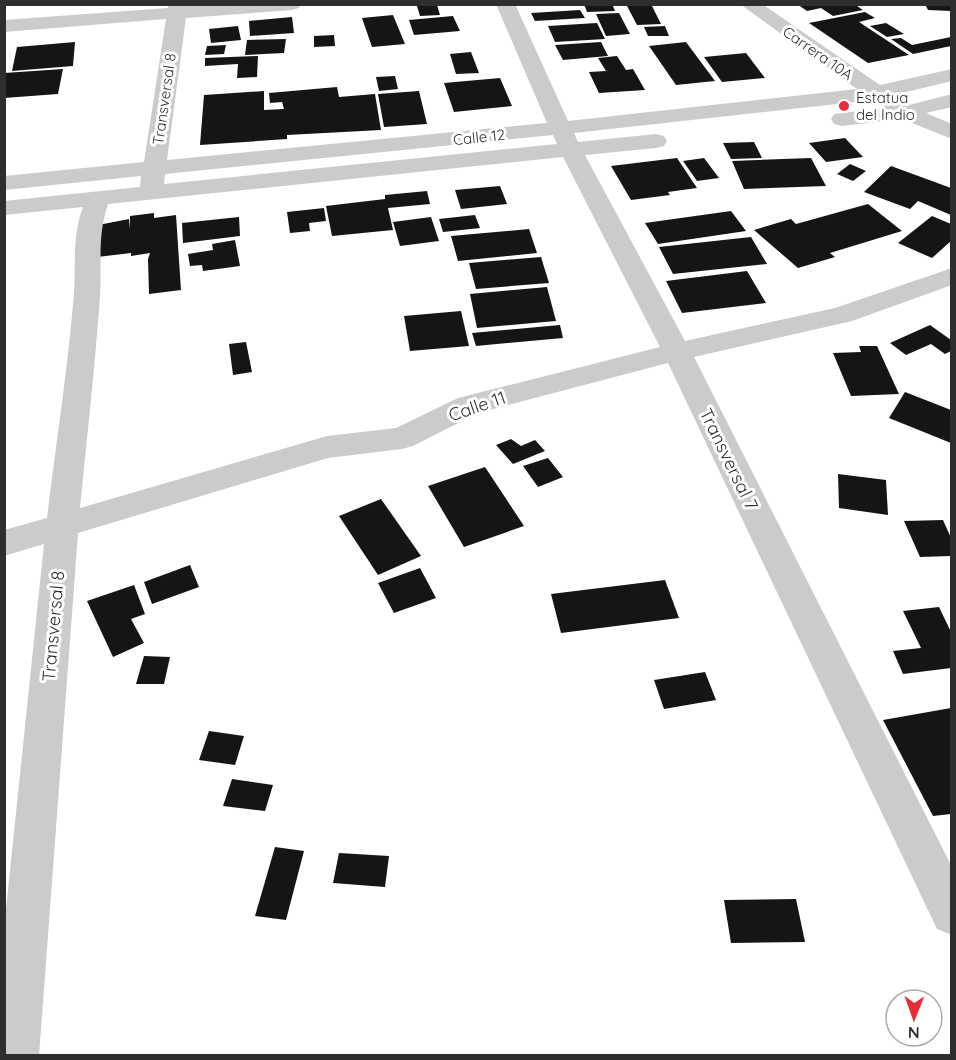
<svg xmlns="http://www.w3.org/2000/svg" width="956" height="1060" font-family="Quicksand,sans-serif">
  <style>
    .building { fill: #151515 }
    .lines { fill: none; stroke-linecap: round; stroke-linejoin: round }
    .minor { fill: #cbcbcb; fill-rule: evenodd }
    .poi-dot { fill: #e72e38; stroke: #fff; stroke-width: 2 }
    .labels { text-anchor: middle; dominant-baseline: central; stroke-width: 6; stroke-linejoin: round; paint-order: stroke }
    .far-street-label { font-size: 15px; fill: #2e2e2e; stroke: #fff }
    .far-poi-label { font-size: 15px; fill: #2e2e2e; stroke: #fff; text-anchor: start }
    .street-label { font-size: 18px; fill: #2e2e2e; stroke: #fff }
  </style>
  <rect width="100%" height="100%" fill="#fff"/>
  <g class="building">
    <polygon points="584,4 612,4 615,11 587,12"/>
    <polygon points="626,4 651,4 661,24 637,25"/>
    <polygon points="797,4 854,4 863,10 833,16 821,8 807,11"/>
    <polygon points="925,4 951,4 951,11 928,10"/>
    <polygon points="437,5 440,15 420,16 417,6"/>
    <polygon points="580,10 585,18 535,21 531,13"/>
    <polygon points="865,12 875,18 859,22 909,55 868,63 809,23"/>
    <polygon points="619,13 630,34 606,36 596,14"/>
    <polygon points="393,15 405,44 372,47 362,18"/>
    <polygon points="453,16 460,31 414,35 409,20"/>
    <polygon points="292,17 294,33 250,36 249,21"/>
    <polygon points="597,23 605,39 555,42 548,26"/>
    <polygon points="886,23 904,34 887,37 870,26"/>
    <polygon points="238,26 241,40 211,43 209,29"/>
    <polygon points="665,26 669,36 648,36 644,27"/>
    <polygon points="334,35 335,46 314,47 314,36"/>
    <polygon points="951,37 951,46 913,54 891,39 901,38 912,45"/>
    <polygon points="286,39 284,53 245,55 247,40"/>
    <polygon points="75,42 73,66 12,71 17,47"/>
    <polygon points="601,42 608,56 563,60 555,45"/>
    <polygon points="686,42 715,81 676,85 649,46"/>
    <polygon points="226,45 224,54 205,55 207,46"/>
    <polygon points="471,52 479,73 456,74 450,54"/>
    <polygon points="746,53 765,78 722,82 704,57"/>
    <polygon points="258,56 257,77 237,78 238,64 205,66 205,58"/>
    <polygon points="617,56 626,70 633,69 645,90 599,93 589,72 606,71 598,58"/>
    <polygon points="63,69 58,94 4,98 4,73"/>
    <polygon points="395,76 398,89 379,91 376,77"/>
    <polygon points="500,78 512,106 454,112 444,83"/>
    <polygon points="337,87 339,97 375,94 381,130 287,135 287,139 200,145 204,95 264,91 264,110 284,109 282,102 270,103 269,93"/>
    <polygon points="419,91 427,124 384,127 378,94"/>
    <polygon points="845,138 863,157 826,162 809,143"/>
    <polygon points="754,142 762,158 731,159 723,143"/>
    <polygon points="677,158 697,188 668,192 670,195 631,200 611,166"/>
    <polygon points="704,158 719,178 697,181 683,161"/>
    <polygon points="811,158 826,186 744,189 732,161"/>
    <polygon points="850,164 866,171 853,181 837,174"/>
    <polygon points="891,166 951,188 951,215 918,201 910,209 864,192"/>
    <polygon points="500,186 507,204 461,209 455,190"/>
    <polygon points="427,191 430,204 388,208 393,230 332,236 326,206 385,199 385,195"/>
    <polygon points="868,204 902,231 830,253 835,257 798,268 754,230 791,219 796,224"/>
    <polygon points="324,208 326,221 309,223 310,231 290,233 287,212"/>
    <polygon points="731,211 746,231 658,244 645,223"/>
    <polygon points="154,213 154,218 176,215 181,290 149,294 148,259 150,253 131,256 131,253 89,258 93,226 129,219 130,229 130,216"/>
    <polygon points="475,215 480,228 443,232 439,219"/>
    <polygon points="932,216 951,224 951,241 932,258 898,243"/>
    <polygon points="239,217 240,236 183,243 182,223"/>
    <polygon points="431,217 439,241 400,246 393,222"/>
    <polygon points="529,229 537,253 458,261 451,236"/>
    <polygon points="751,237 767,264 673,274 659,247"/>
    <polygon points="235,240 240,266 203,271 202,265 190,266 188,254 213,250 212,244"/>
    <polygon points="541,257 549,283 476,289 469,263"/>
    <polygon points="747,271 766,303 682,313 666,281"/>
    <polygon points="547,287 556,321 477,328 470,294"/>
    <polygon points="461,311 469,346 410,351 404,316"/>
    <polygon points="560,325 563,338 476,346 472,333"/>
    <polygon points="930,325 951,340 951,351 945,354 931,344 906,355 890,343"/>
    <polygon points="246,342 252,372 233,375 229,344"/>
    <polygon points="859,346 877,346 899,394 851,396 833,353 861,352"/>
    <polygon points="905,392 951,410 951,443 889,418"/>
    <polygon points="511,439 521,446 535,440 545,451 513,464 496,445"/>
    <polygon points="548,458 563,477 538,487 523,466"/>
    <polygon points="485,467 524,526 464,547 428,486"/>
    <polygon points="838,474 886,480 888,515 839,508"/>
    <polygon points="381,499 421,556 378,575 339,516"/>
    <polygon points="943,520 951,538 951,556 920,557 904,521"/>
    <polygon points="190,565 199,587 152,604 144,582"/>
    <polygon points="420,568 436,598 394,613 378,583"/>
    <polygon points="665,580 679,618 561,633 551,594"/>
    <polygon points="134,585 145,614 131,619 144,643 113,657 87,601"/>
    <polygon points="939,607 951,632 951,668 903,674 893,651 921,648 903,611"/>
    <polygon points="144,656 170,657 164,684 136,684"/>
    <polygon points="705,672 716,700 664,709 654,680"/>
    <polygon points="951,708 951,814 933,816 883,720"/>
    <polygon points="209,731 244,736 235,765 199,760"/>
    <polygon points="232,779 273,785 265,811 223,806"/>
    <polygon points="275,847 304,851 286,920 255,916"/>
    <polygon points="339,853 389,856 385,887 333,883"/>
    <polygon points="796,899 805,942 731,943 724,900"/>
  </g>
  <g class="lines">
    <path class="minor" d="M169 4H187V6L301 4 299 8 292 10 186 18 167 160 547 123 496 4H515L568 121 857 89 740 4H762L880 85 952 69V81L894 95 909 105 952 94V107L926 113 952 124V139L902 119 842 126 834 124 831 119 834 114 885 108 873 100 574 133 578 142 656 134 664 136 667 141 664 146 656 148 585 155 685 341 835 308 952 268V285L852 321 694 357 952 867V935L937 929 668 363 478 413 413 446 402 449 328 458 78 533 39 1056H4V928L44 544 4 556V530L47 518C56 443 68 368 74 293 76 263 72 236 83 207L4 215V201L140 187 141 176 4 190V176L144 162 166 19 4 32V20L168 8ZM553 135 557 144 164 184 165 174ZM563 157 660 347 458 398 396 428 327 436 80 508C87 437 95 367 100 296 102 264 97 236 108 204Z"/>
  </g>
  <circle class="poi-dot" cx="844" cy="106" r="6"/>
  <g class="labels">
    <g class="far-street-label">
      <text transform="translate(818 53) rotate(35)">Carrera 10A</text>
      <text transform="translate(164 99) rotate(-82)">Transversal 8</text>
      <text transform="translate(479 137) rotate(-6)">Calle 12</text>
    </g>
    <g class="far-poi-label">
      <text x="856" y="97">Estatua<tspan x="856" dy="17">del Indio</tspan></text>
    </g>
    <g class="street-label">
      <text transform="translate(477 406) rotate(-19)">Calle 11</text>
      <text transform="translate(729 459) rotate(64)">Transversal 7</text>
      <text transform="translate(53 626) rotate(-85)">Transversal 8</text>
    </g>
  </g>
  <rect width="956" height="1060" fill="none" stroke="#2e2e2e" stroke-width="12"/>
  <g transform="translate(914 1018) rotate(181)"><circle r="28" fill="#ffffff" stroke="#ababab" stroke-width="1.5"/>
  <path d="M0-4.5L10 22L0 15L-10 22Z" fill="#e72e38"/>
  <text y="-9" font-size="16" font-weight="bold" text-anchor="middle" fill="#2e2e2e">N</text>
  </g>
</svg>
